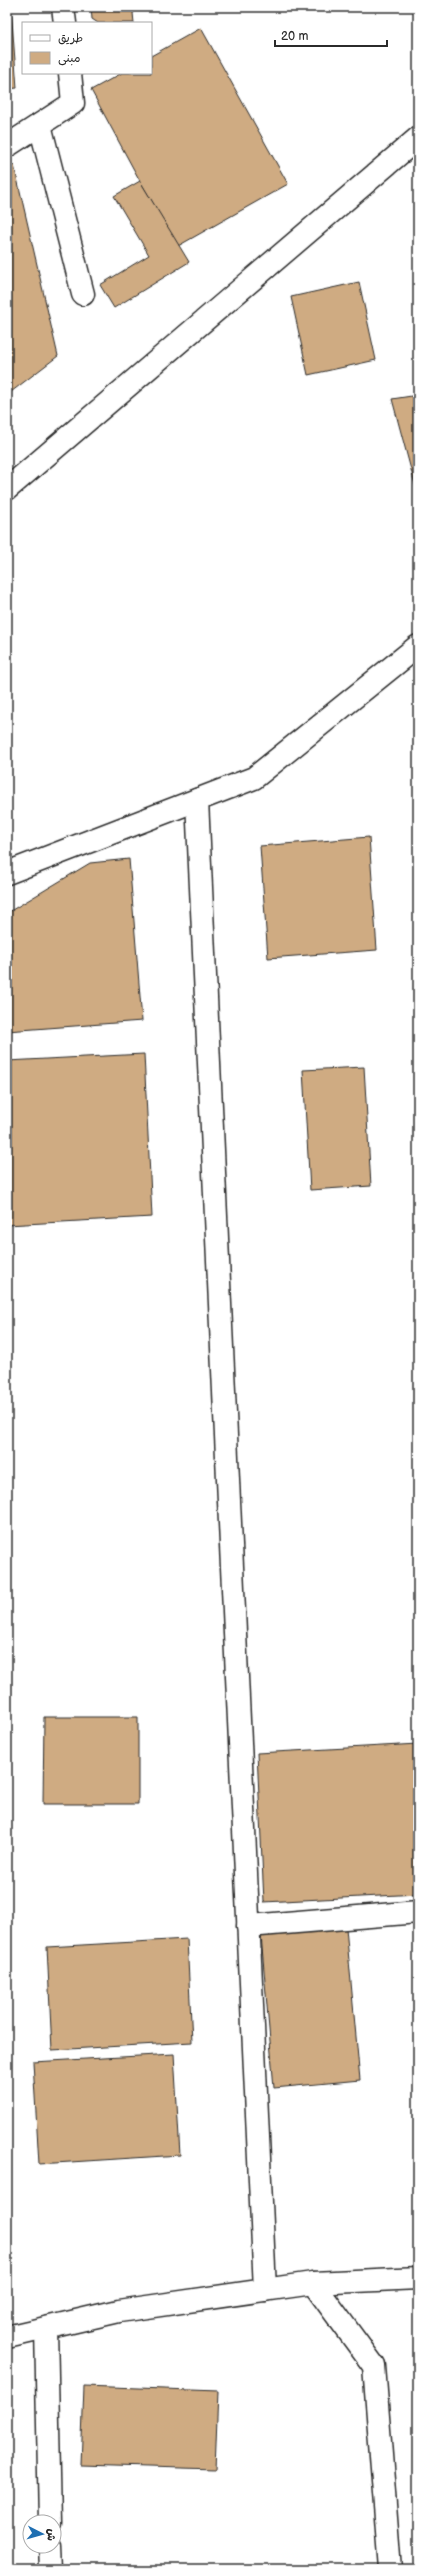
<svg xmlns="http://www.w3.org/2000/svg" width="425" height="2576" font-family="'Balsamiq Sans','Playpen Sans Arabic',sans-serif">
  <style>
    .building { fill: #cfab82; stroke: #2b2b2b }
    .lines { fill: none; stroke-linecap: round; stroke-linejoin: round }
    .street-casing { stroke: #2b2b2b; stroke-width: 25 }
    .street { stroke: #fff; stroke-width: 22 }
  </style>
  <rect width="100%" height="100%" fill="#fff"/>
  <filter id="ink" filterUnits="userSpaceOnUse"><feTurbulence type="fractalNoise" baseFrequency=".025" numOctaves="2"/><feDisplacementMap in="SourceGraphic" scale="8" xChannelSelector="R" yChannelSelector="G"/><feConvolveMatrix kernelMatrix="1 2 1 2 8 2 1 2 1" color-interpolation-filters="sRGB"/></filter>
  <g filter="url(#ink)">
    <g class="building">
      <polygon points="7,7 11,7 17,88 7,89"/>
      <polygon points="91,7 140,7 133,13 134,23 98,23 92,19"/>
      <polygon points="201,28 288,184 178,246 140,181 91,90 122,73 151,73 151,56"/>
      <polygon points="14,165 58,356 7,395 7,170"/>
      <polygon points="140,181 189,262 114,308 100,285 149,255 114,196"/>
      <polygon points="359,282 376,360 308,375 291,297"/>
      <polygon points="418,395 418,496 392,399"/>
      <polygon points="369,837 377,950 268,958 260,846"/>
      <polygon points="129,859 142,1021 7,1031 7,913 90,863"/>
      <polygon points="144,1054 152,1217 7,1225 7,1061"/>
      <polygon points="364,1067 371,1186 310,1190 303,1070"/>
      <polygon points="44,1717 138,1717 138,1804 43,1804"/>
      <polygon points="418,1744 418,1894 264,1902 257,1753"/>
      <polygon points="346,1928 360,2080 274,2088 261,1935"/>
      <polygon points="187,1939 192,2042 52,2050 47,1947"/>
      <polygon points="174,2054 180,2155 39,2164 33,2062"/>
      <polygon points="84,2386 218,2391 215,2469 81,2465"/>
    </g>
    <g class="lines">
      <g class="street-casing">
        <g id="street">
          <polyline points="63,7 65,23"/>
          <polyline points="40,125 83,294"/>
          <polyline points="7,146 73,103 70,73"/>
          <polyline points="7,489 418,138"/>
          <polyline points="197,800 265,2290"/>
          <polyline points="7,873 254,778 418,646"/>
          <polyline points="248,1926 418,1912"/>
          <polyline points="313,2283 374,2366 390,2569"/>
          <polyline points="46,2328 50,2522"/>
          <polyline points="7,2337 119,2311 313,2283 418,2278"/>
          <polyline points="50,2546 51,2569"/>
        </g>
      </g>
      <use href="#street" class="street"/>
    </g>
  </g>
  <rect width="425" height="2576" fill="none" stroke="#fff" stroke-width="24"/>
  <rect x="12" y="12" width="401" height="2552" fill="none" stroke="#2b2b2b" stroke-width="1.5" filter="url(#ink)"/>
  <rect x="22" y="22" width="130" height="52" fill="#ffffff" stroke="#aaaaaa"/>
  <rect x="30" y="35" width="20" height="6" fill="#ffffff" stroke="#aaaaaa"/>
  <text x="58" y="42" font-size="12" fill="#2b2b2b">طريق</text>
  <rect x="30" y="52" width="20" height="12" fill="#cfab82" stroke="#aaaaaa"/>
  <text x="58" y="62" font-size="12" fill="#2b2b2b">مبنى</text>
  <g transform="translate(42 2534) rotate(96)"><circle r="19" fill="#ffffff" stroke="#aaaaaa"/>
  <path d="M0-3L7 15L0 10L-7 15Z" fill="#1f6fb2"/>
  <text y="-6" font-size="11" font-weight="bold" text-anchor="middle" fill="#2b2b2b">ش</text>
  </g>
  <path d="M275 40v6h112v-6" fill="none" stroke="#2b2b2b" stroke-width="2"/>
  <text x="281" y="40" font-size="12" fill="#2b2b2b" stroke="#ffffff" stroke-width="3" paint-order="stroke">20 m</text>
</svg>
